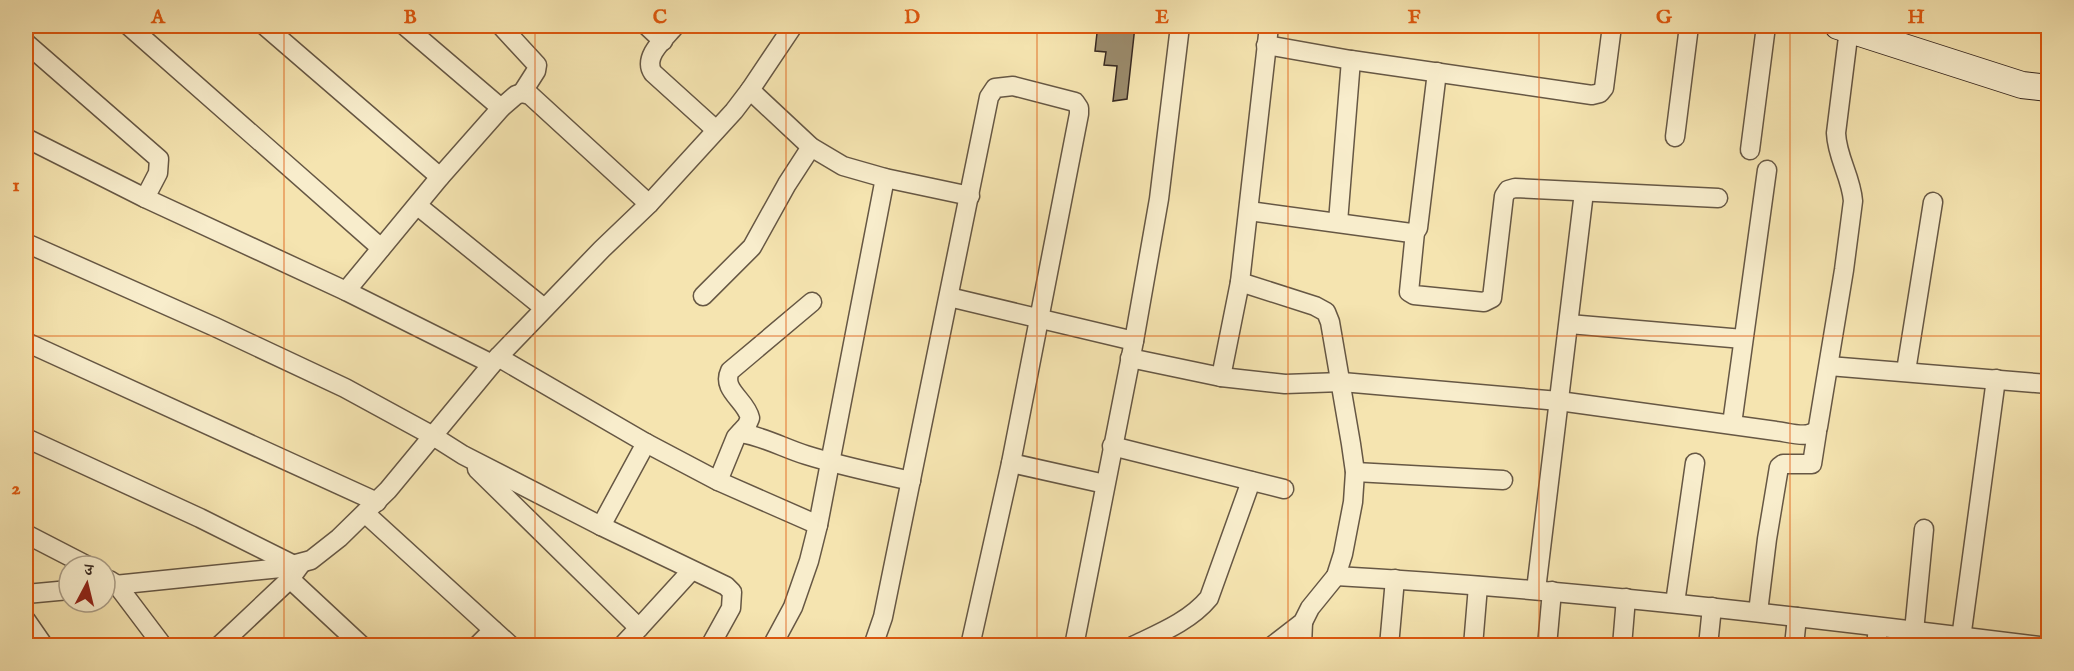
<svg xmlns="http://www.w3.org/2000/svg" width="2074" height="671" font-family="'IM FELL English','Noto Serif Devanagari',serif">
  <style>
    .building { fill: #9a8a6b; stroke: #372820; stroke-width: 1.5 }
    .lines { fill: none; stroke-linecap: round; stroke-linejoin: round }
    .street-casing { stroke: #665744; stroke-width: 21 }
    .secondary-casing { stroke: #372820; stroke-width: 28 }
    .street { stroke: #f8edcc; stroke-width: 18 }
    .secondary { stroke: #f8edcc; stroke-width: 26 }
    .grid { fill: none; stroke: #df570d; stroke-width: 1.5; stroke-opacity: 0.55 }
    .neatline { fill: none; stroke: #df570d; stroke-width: 2 }
    .grid-label { font-size: 20px; text-anchor: middle; font-weight: bold; fill: #df570d }
  </style>
  <rect width="100%" height="100%" fill="#f5e4b0"/>
  <filter id="stains"><feTurbulence type="fractalNoise" baseFrequency=".00333" numOctaves="4"/><feColorMatrix values="0 0 0 0 .2 0 0 0 0 .09 0 0 0 0 .02 0 0 0 .5 -.17"/></filter>
  <radialGradient id="worn" r=".72"><stop offset=".6" stop-color="#630" stop-opacity="0"/><stop offset="1" stop-color="#630" stop-opacity=".3"/></radialGradient>
  <polygon class="building" points="1102,26 1135,26 1127,99 1113,101 1117,66 1104,65 1106,52 1095,51 1097,33 1101,33"/>
  <g class="lines">
    <g class="street-casing">
      <g id="street">
        <polyline points="129,26 381,248"/>
        <polyline points="265,26 440,177"/>
        <polyline points="405,26 501,108"/>
        <polyline points="501,26 537,65 536,71 522,93"/>
        <polyline points="647,26 663,41"/>
        <path d="M675 26C665 38 642 57 653 73L716 130"/>
        <polyline points="26,43 159,159 158,173 145,198"/>
        <polyline points="1266,45 1351,60 1592,95 1600,93 1604,88 1612,26"/>
        <polyline points="750,90 811,147 843,166 885,178 970,196"/>
        <polyline points="1675,137 1689,26"/>
        <polyline points="26,138 145,198 346,291 492,364"/>
        <polyline points="1750,150 1766,26"/>
        <polyline points="418,206 544,308"/>
        <polyline points="1249,211 1411,233 1415,232 1418,228 1437,72"/>
        <polyline points="1338,222 1351,60"/>
        <polyline points="1415,232 1409,292 1414,295 1484,302 1492,298 1504,196 1508,190 1515,188 1718,198"/>
        <polyline points="26,243 215,327 345,388 433,436 463,455 601,526 726,586 732,592 731,608 710,646"/>
        <polyline points="1240,282 1315,306 1326,312 1330,322 1351,444 1355,472 1353,502 1343,554 1336,576 1310,608 1303,622 1272,646"/>
        <polyline points="346,291 440,177 501,108 516,95 522,93 530,95 649,204"/>
        <polyline points="703,296 752,247 787,184 811,147"/>
        <polyline points="949,297 1134,341"/>
        <polyline points="1569,324 1743,339"/>
        <polyline points="26,342 377,502"/>
        <polyline points="498,357 646,443 718,481 818,525"/>
        <polyline points="1130,358 1221,377 1240,282 1269,26"/>
        <polyline points="1829,366 2048,384"/>
        <polyline points="1906,371 1933,202"/>
        <path d="M1221 377 1285 384 1342 382 1559 401 1776 431C1788 432 1812 441 1818 427L1844 270 1853 201C1851 176 1837 158 1836 133L1849 29"/>
        <polyline points="1732,424 1767,170"/>
        <path d="M740 433C760 435 786 449 806 455 841 466 876 473 911 481"/>
        <polyline points="26,438 200,518 294,565"/>
        <polyline points="1112,446 1284,489"/>
        <polyline points="1011,463 1105,484"/>
        <polyline points="477,469 639,628 622,646"/>
        <polyline points="1355,472 1503,480"/>
        <path d="M718 481 736 437 747 425 750 418C746 400 721 390 730 371L812 302"/>
        <polyline points="366,514 511,646"/>
        <polyline points="601,526 646,443"/>
        <polyline points="26,534 88,566"/>
        <path d="M1336 576C1571 589 1805 617 2039 646"/>
        <polyline points="290,579 362,646"/>
        <polyline points="109,580 117,585 163,646"/>
        <polyline points="105,586 281,568 311,560 339,538 388,490 498,357 602,249 649,204 734,111 750,90 793,26"/>
        <polyline points="1536,590 1584,192"/>
        <polyline points="26,594 69,590"/>
        <polyline points="1675,603 1695,463"/>
        <polyline points="1758,612 1767,539 1779,467 1783,464 1812,464 1817,432"/>
        <polyline points="26,620 44,646"/>
        <polyline points="639,628 691,571"/>
        <polyline points="1914,631 1924,529"/>
        <polyline points="219,646 290,579 301,564"/>
        <polyline points="477,646 493,630"/>
        <polyline points="772,646 793,607 809,561 818,525 885,178"/>
        <polyline points="873,646 883,617 989,97 995,88 1013,86 1075,102 1079,108 1079,114 1011,463 970,646"/>
        <polyline points="1074,646 1134,341 1159,199 1180,26"/>
        <path d="M1133 646C1160 633 1190 621 1209 598L1251 481"/>
        <polyline points="1302,646 1303,622"/>
        <polyline points="1389,646 1395,579"/>
        <polyline points="1473,646 1478,586"/>
        <polyline points="1547,646 1552,591"/>
        <polyline points="1622,646 1626,598"/>
        <polyline points="1708,646 1712,607"/>
        <polyline points="1794,646 1797,617"/>
        <polyline points="1876,646 1878,627"/>
        <polyline points="1960,646 1996,379"/>
      </g>
    </g>
    <g class="secondary-casing">
      <polyline id="secondary" points="1838,26 2022,85 2048,88"/>
    </g>
    <use href="#street" class="street"/>
    <use href="#secondary" class="secondary"/>
  </g>
  <path class="grid" d="M284 26V646M535 26V646M786 26V646M1037 26V646M1288 26V646M1539 26V646M1790 26V646M26 336H2048"/>
  <rect width="2074" height="671" fill="none" stroke="#f5e4b0" stroke-width="66"/>
  <g transform="translate(87 584) rotate(7)"><circle r="28" fill="#f8edcc" stroke="#ab9e87" stroke-width="1.5"/>
  <path d="M0-4.5L10 22L0 15L-10 22Z" fill="#8f2418"/>
  <text y="-9" font-size="16" font-weight="bold" text-anchor="middle" fill="#372820">उ</text>
  </g>
  <rect x="33" y="33" width="2008" height="605" class="neatline"/>
  <g class="grid-label">
    <text x="158" y="23">A</text>
    <text x="410" y="23">B</text>
    <text x="660" y="23">C</text>
    <text x="912" y="23">D</text>
    <text x="1162" y="23">E</text>
    <text x="1414" y="23">F</text>
    <text x="1664" y="23">G</text>
    <text x="1916" y="23">H</text>
    <text x="16" y="191">1</text>
    <text x="16" y="494">2</text>
  </g>
  <rect width="100%" height="100%" filter="url(#stains)"/>
  <rect width="100%" height="100%" fill="url(#worn)"/>
</svg>
